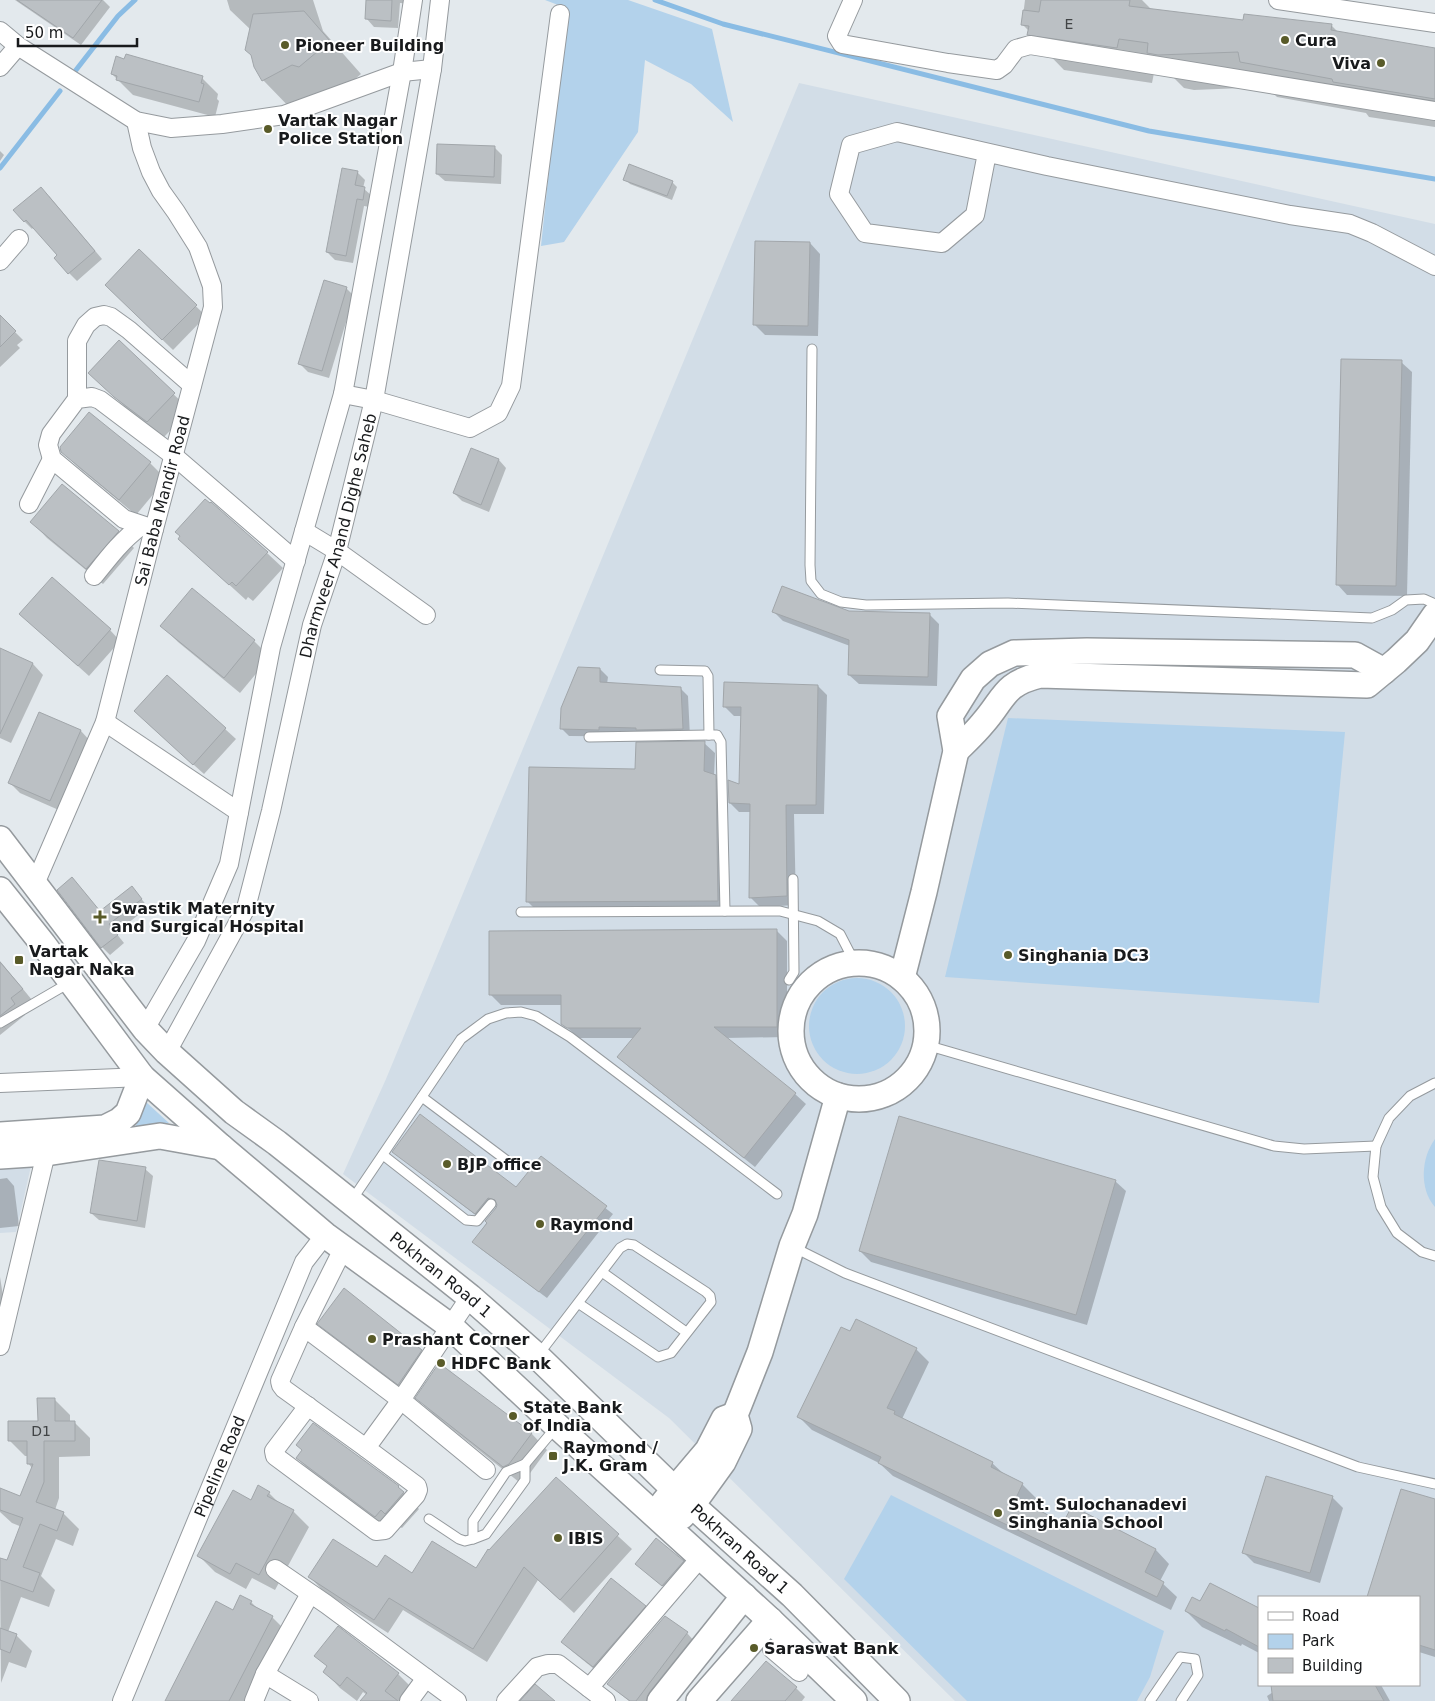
<svg xmlns="http://www.w3.org/2000/svg" width="1435" height="1701" font-family="'DejaVu Sans',sans-serif">
  <style>
    .built { fill: #d2dde7; fill-rule: evenodd }
    .green { fill: #b3d2eb }
    .shadow { fill: #0003 }
    .lines { fill: none; stroke-linecap: round; stroke-linejoin: round }
    .stream { stroke: #8abce4; stroke-width: 5 }
    .building { fill: #bbc0c4; stroke: #a1a6aa }
    .lane-casing { stroke: #959a9e; stroke-width: 11 }
    .street-casing { stroke: #959a9e; stroke-width: 20 }
    .secondary-casing { stroke: #959a9e; stroke-width: 28 }
    .lane { stroke: #fff; stroke-width: 9 }
    .street { stroke: #fff; stroke-width: 18 }
    .secondary { stroke: #fff; stroke-width: 25 }
    .poi-dot { fill: #595b29; stroke: #fff; stroke-width: 2 }
    .labels { text-anchor: middle; dominant-baseline: central; stroke-width: 4; stroke-linejoin: round; paint-order: stroke }
    .number-label { font-size: 14px; fill: #414446 }
    .poi-label { font-size: 16px; font-weight: bold; fill: #181a1c; stroke: #fff; text-anchor: start }
    .street-label { font-size: 16px; fill: #181a1c; stroke: #fff }
  </style>
  <rect width="100%" height="100%" fill="#e3e9ed"/>
  <g class="built">
    <path d="M799 83 1435 224V1701H955L669 1418 343 1174 386 1079ZM1259 1597H1419V1685H1259Z"/>
    <polygon points="31,1166 16,1232 0,1233 0,1168"/>
  </g>
  <g class="green">
    <polygon points="545,0 628,0 712,29 733,122 691,84 645,60 638,132 564,242 541,246 566,8"/>
    <polygon points="1008,718 1345,732 1319,1003 945,977"/>
    <circle cx="857" cy="1026" r="48"/>
    <polygon points="146,1102 169,1123 134,1130"/>
    <path d="M1435 1139V1207C1419 1189 1421 1158 1435 1139Z"/>
    <polygon points="891,1495 1164,1631 1150,1677 1137,1701 967,1701 844,1579"/>
  </g>
  <g class="shadow">
    <polygon points="15,0 103,0 110,7 81,45"/>
    <polygon points="227,0 313,0 323,31 361,74 332,99 295,113 263,80 251,30 230,10"/>
    <polygon points="367,0 412,0 411,4 400,3 398,28 374,27 367,19"/>
    <polygon points="1025,0 1142,0 1152,10 1244,21 1332,26 1338,32 1435,49 1435,127 1369,117 1366,113 1277,97 1267,87 1194,90 1184,88 1172,76 1154,73 1152,83 1064,70 1029,34 1029,31 1022,24"/>
    <polygon points="112,74 202,78 218,94 217,99 219,101 215,117 133,95"/>
    <polygon points="494,147 502,155 501,184 445,181 437,174"/>
    <polygon points="0,151 4,155 0,161"/>
    <polygon points="357,172 365,180 363,188 372,196 370,207 364,206 353,263 335,260 327,252"/>
    <polygon points="625,179 672,182 677,187 672,200 630,184"/>
    <polygon points="49,196 102,259 77,281 69,273 59,255 34,227 32,229 24,221"/>
    <polygon points="810,243 820,254 818,336 765,335 754,324"/>
    <polygon points="139,251 206,316 173,350 106,285"/>
    <polygon points="346,288 354,296 329,378 308,372 300,364"/>
    <polygon points="0,319 3,320 23,340 17,345 20,348 0,367"/>
    <polygon points="119,342 190,410 164,437 131,413 106,388"/>
    <polygon points="1401,362 1412,372 1407,596 1347,595 1337,584"/>
    <polygon points="62,451 150,463 166,479 136,515 79,468"/>
    <polygon points="499,460 506,468 489,512 462,501 454,493"/>
    <polygon points="32,522 118,532 134,548 103,584 47,538"/>
    <polygon points="179,539 267,553 283,568 253,601 248,597 246,600"/>
    <polygon points="192,590 254,641 270,657 240,693 178,642 162,626"/>
    <polygon points="773,611 929,614 939,624 937,686 859,684 849,675 850,646 783,621"/>
    <polygon points="20,614 110,630 120,641 89,676"/>
    <polygon points="0,649 33,664 43,675 11,743 0,738"/>
    <polygon points="600,669 608,677 607,684 680,688 688,696 690,737 569,736 561,728"/>
    <polygon points="167,676 236,739 204,774 146,722"/>
    <polygon points="818,686 827,695 824,814 794,814 796,905 760,907 751,898 751,812 739,812 730,803 741,786 742,716 734,716 724,706"/>
    <polygon points="40,713 81,731 91,742 61,811 20,793 9,782"/>
    <polygon points="704,743 715,753 714,776 725,787 728,911 538,912 527,901 636,771"/>
    <polygon points="139,896 148,907 116,933 124,943 110,955 102,947 100,912"/>
    <polygon points="776,930 787,941 787,1037 725,1038 795,1094 806,1104 755,1167 629,1067 619,1057 634,1038 579,1038 563,1024 563,1005 501,1005 490,994"/>
    <polygon points="0,961 32,1000 20,1009 25,1015 0,1035"/>
    <polygon points="401,1158 517,1189 541,1158 613,1214 547,1298 481,1249 474,1242 498,1205 496,1205 482,1220"/>
    <polygon points="145,1169 153,1176 145,1228 99,1220 91,1213"/>
    <polygon points="7,1178 14,1186 19,1226 0,1228 0,1179"/>
    <polygon points="1115,1181 1126,1191 1087,1325 871,1262 860,1251"/>
    <polygon points="0,1277 6,1315 0,1316"/>
    <polygon points="319,1324 421,1351 432,1361 409,1394 330,1334"/>
    <polygon points="916,1349 929,1362 902,1419 992,1463 1005,1475 1022,1484 1036,1498 1031,1507 1064,1524 1073,1508 1156,1550 1169,1564 1160,1581 1177,1597 1171,1610 893,1476 879,1463 812,1430 799,1417"/>
    <polygon points="445,1368 532,1434 547,1450 525,1480 519,1482 433,1414 417,1398"/>
    <polygon points="54,1399 70,1415 70,1422 74,1422 90,1438 90,1456 59,1457 59,1498 55,1510 63,1513 79,1529 73,1546 56,1539 41,1576 55,1590 49,1607 21,1597 8,1632 16,1635 32,1651 26,1668 9,1662 1,1683 0,1559 8,1562 22,1527 12,1523 0,1512 0,1496 21,1497 32,1468 28,1463 28,1456 25,1456 9,1440 39,1422"/>
    <polygon points="297,1458 398,1487 419,1509 402,1528 397,1525 391,1532 313,1474"/>
    <polygon points="1267,1477 1333,1498 1343,1508 1320,1583 1254,1563 1243,1552"/>
    <polygon points="556,1479 632,1549 574,1613 538,1580 487,1662 403,1610 388,1633 323,1591 310,1577 377,1569 412,1574 477,1570"/>
    <polygon points="1402,1490 1435,1500 1435,1657 1419,1652 1419,1597 1368,1597"/>
    <polygon points="269,1493 281,1505 293,1511 309,1527 275,1590 252,1578 246,1589 215,1572 199,1556 251,1501"/>
    <polygon points="683,1562 691,1569 671,1593 644,1571"/>
    <polygon points="251,1602 260,1611 272,1617 288,1633 253,1701 166,1701 233,1612"/>
    <polygon points="1201,1603 1259,1609 1259,1653 1242,1644 1241,1646 1202,1627 1186,1611"/>
    <polygon points="645,1606 655,1617 604,1677 573,1652 562,1642"/>
    <polygon points="338,1628 398,1674 414,1690 406,1701 362,1701 367,1695 363,1692 357,1701 340,1688 325,1672 328,1667 316,1656"/>
    <polygon points="687,1633 694,1641 650,1701 629,1701 608,1684"/>
    <polygon points="1272,1685 1381,1685 1390,1701 1269,1701 1267,1696 1273,1692"/>
    <polygon points="796,1688 805,1697 802,1701 733,1701"/>
  </g>
  <g class="lines">
    <g class="stream">
      <polyline points="655,0 723,24 1149,131 1435,179"/>
      <polyline points="76,70 118,16 135,0"/>
      <polyline points="0,168 60,91"/>
    </g>
  </g>
  <g class="building">
    <polygon points="17,0 102,0 73,38"/>
    <polygon points="366,0 392,0 391,21 365,19"/>
    <polygon points="1041,0 1130,0 1129,6 1243,20 1244,14 1332,24 1331,30 1435,48 1435,99 1333,82 1332,79 1240,62 1238,52 1158,55 1147,53 1148,43 1119,39 1117,48 1027,35 1029,26 1021,25 1023,10 1039,12"/>
    <polygon points="304,11 330,41 299,67 292,65 262,81 254,67 251,55 245,50 253,14"/>
    <polygon points="126,54 203,76 201,83 204,84 199,102 116,80 117,76 111,74 116,56 124,59"/>
    <polygon points="437,144 495,146 494,177 436,174"/>
    <polygon points="629,164 673,181 667,196 623,180"/>
    <polygon points="342,168 358,171 355,185 365,187 363,200 357,199 346,256 326,252"/>
    <polygon points="41,187 95,251 68,274 54,258 57,255 26,220 24,222 13,210"/>
    <polygon points="755,241 810,242 808,326 753,325"/>
    <polygon points="139,249 197,305 162,340 105,285"/>
    <polygon points="324,280 347,287 322,371 298,364"/>
    <polygon points="0,315 16,331 0,347"/>
    <polygon points="119,340 175,393 147,422 114,397 88,373"/>
    <polygon points="1341,359 1402,360 1396,586 1336,585"/>
    <polygon points="89,412 151,462 119,500 61,452 60,447"/>
    <polygon points="471,448 499,459 481,505 453,493"/>
    <polygon points="62,484 119,531 86,569 30,522"/>
    <polygon points="205,499 210,503 211,502 268,552 236,586 232,582 229,585 178,539 180,536 175,532"/>
    <polygon points="52,577 111,629 78,666 19,614"/>
    <polygon points="782,586 849,611 930,613 928,677 848,675 849,640 772,612"/>
    <polygon points="192,588 255,640 224,678 160,626"/>
    <polygon points="0,648 33,663 0,734"/>
    <polygon points="578,667 600,668 600,682 681,687 683,729 636,730 636,728 599,727 599,730 560,729 561,708"/>
    <polygon points="167,675 226,728 193,765 134,711"/>
    <polygon points="724,682 818,685 816,805 786,805 787,896 749,898 750,804 729,803 728,780 739,784 741,707 723,707"/>
    <polygon points="39,712 81,730 50,801 8,783"/>
    <polygon points="705,741 704,771 716,775 718,901 526,902 529,767 635,769 636,742"/>
    <polygon points="72,877 100,911 132,886 142,899 109,924 118,935 101,948 57,890"/>
    <polygon points="777,929 777,1027 714,1027 796,1093 744,1158 617,1057 641,1028 567,1028 561,1024 561,995 489,995 489,931"/>
    <polygon points="0,962 23,989 11,998 15,1004 0,1016"/>
    <polygon points="420,1114 516,1187 541,1156 607,1206 539,1292 472,1242 487,1223 485,1221 496,1208 497,1205 495,1200 488,1198 475,1214 392,1152"/>
    <polygon points="899,1116 1116,1180 1076,1315 859,1251"/>
    <polygon points="99,1160 146,1167 137,1221 90,1213"/>
    <polygon points="344,1288 422,1350 398,1385 317,1324"/>
    <polygon points="856,1319 917,1348 887,1408 895,1411 894,1414 993,1462 991,1467 1023,1483 1016,1498 1063,1523 1072,1506 1156,1549 1145,1572 1164,1582 1157,1597 878,1463 881,1457 797,1417 841,1327 850,1331"/>
    <polygon points="439,1363 532,1433 509,1464 503,1467 415,1398"/>
    <polygon points="37,1398 55,1398 55,1421 75,1421 75,1441 44,1441 44,1482 36,1502 64,1512 57,1531 40,1524 23,1567 40,1573 33,1592 0,1580 0,1558 7,1560 23,1518 0,1510 0,1488 20,1496 33,1464 27,1464 27,1441 8,1441 8,1421 38,1421"/>
    <polygon points="313,1423 399,1486 398,1487 404,1492 385,1514 381,1510 375,1517 296,1458 302,1450 296,1445"/>
    <polygon points="1266,1476 1333,1496 1310,1573 1242,1553"/>
    <polygon points="556,1477 619,1534 560,1600 524,1567 473,1649 389,1598 374,1620 308,1577 333,1539 377,1567 385,1555 412,1573 432,1541 476,1568 488,1549 489,1550"/>
    <polygon points="258,1485 270,1492 267,1496 294,1510 259,1575 236,1563 230,1574 197,1556 233,1490 251,1500"/>
    <polygon points="1401,1489 1435,1499 1435,1650 1419,1645 1419,1597 1367,1597"/>
    <polygon points="656,1538 684,1561 662,1586 635,1564"/>
    <polygon points="611,1578 646,1606 593,1667 561,1642"/>
    <polygon points="1210,1583 1259,1608 1259,1647 1226,1629 1225,1631 1185,1611 1192,1597 1200,1601"/>
    <polygon points="240,1595 252,1601 250,1604 273,1616 229,1701 165,1701 216,1601 233,1610"/>
    <polygon points="665,1616 688,1632 636,1701 630,1701 607,1684"/>
    <polygon points="338,1626 399,1673 385,1691 398,1701 360,1701 367,1693 347,1677 340,1686 323,1672 327,1666 314,1656"/>
    <polygon points="0,1628 17,1634 10,1653 0,1649"/>
    <polygon points="766,1661 797,1687 785,1701 731,1701"/>
    <polygon points="535,1684 555,1701 520,1701"/>
    <polygon points="1271,1685 1375,1685 1384,1701 1273,1701"/>
  </g>
  <g class="lines">
    <g class="lane-casing">
      <g id="lane">
        <polyline points="812,349 810,565 811,581 821,594 841,602 866,605 1008,603 1372,618 1392,610 1406,600 1424,599 1435,604"/>
        <polyline points="660,670 705,671 708,676 709,735 717,735 721,742 725,911"/>
        <polyline points="589,737 709,735"/>
        <polyline points="521,912 780,911 818,921 840,934 855,963"/>
        <polyline points="789,980 794,972 793,879"/>
        <polyline points="0,1023 69,983"/>
        <polyline points="926,1045 1274,1146 1304,1149 1376,1146"/>
        <polyline points="1435,1083 1410,1096 1389,1118 1376,1146 1373,1177 1381,1207 1397,1233 1422,1252 1435,1256"/>
        <polyline points="422,1097 506,1160"/>
        <polyline points="383,1155 466,1220 477,1221 491,1204"/>
        <polyline points="352,1200 461,1039 488,1019 506,1013 521,1012 536,1016 570,1037 777,1194"/>
        <polyline points="793,1247 845,1273 1358,1467 1435,1484"/>
        <polyline points="602,1272 686,1332"/>
        <polyline points="539,1354 620,1248 627,1244 634,1245 706,1292 710,1296 711,1302 671,1353 658,1357 578,1303"/>
        <polygon points="525,1464 525,1480 486,1534 473,1539 473,1521 506,1472"/>
        <polyline points="525,1464 557,1426"/>
        <polyline points="429,1519 459,1539 465,1541 473,1539"/>
        <polyline points="1150,1701 1180,1657 1195,1659 1198,1675 1181,1701"/>
      </g>
    </g>
    <g class="street-casing">
      <g id="street">
        <polyline points="853,0 837,36 842,44 948,63 997,70 1004,65 1016,49 1030,45 1435,111"/>
        <polyline points="1278,0 1435,23"/>
        <polyline points="0,31 18,46 0,67"/>
        <polyline points="18,46 136,121 171,128 222,124 284,115 402,72 432,69"/>
        <polyline points="987,153 975,215 942,243 865,233 839,194 851,145 897,132 1047,166 1290,215 1350,224 1372,233 1435,266"/>
        <polyline points="0,261 19,239"/>
        <polyline points="343,394 374,400 470,428 498,413 511,386 560,14"/>
        <polyline points="77,399 77,341 86,325 95,317 104,315 111,317 129,330 192,385"/>
        <polyline points="29,504 52,459"/>
        <polyline points="154,529 124,519 52,459 48,445 51,434 77,399 92,397 100,400 174,456 296,561"/>
        <polyline points="304,531 337,551 426,615"/>
        <path d="M94 576C109 557 122 540 141 526"/>
        <polyline points="105,722 239,812"/>
        <path id="s1" d="M35 884 105 722 154 529 213 307 212 286 198 247 176 212 161 191 151 172 142 148 136 121"/>
        <polyline points="145,1029 196,941 229,864 271,647 343,394 402,72 413,0"/>
        <path id="s2" d="M167 1052 246 908 271 811 312 625 337 551 374 400 432 69 440 0"/>
        <polyline points="0,1083 142,1077"/>
        <polyline points="304,1327 343,1249"/>
        <polyline points="0,1346 46,1153 46,1144"/>
        <polyline points="308,1406 274,1451 275,1456 376,1531 385,1530 416,1495 418,1490 417,1486 366,1448 401,1400 470,1297"/>
        <polyline points="366,1448 284,1389 281,1385 280,1381 304,1327 401,1400 486,1470"/>
        <polyline points="275,1569 326,1604 457,1701"/>
        <polyline points="772,1649 799,1672"/>
        <polyline points="265,1674 309,1701"/>
        <polyline points="589,1688 701,1557"/>
        <path id="s3" d="M122 1701 304 1262 325 1235"/>
        <polyline points="254,1701 265,1674 310,1594"/>
        <polyline points="409,1701 426,1678"/>
        <polyline points="506,1701 537,1667 548,1664 558,1664 606,1701"/>
      </g>
    </g>
    <g class="secondary-casing">
      <g id="secondary">
        <path d="M956 751C965 742 975 733 983 723 1005 698 1003 684 1040 675L1367 685 1396 661 1417 641 1435 615"/>
        <path id="s4" d="M0 839 145 1029 167 1052 234 1112 277 1143 470 1297 537 1356 675 1490 792 1595 897 1701"/>
        <polyline points="0,890 43,944 142,1077 221,1147 325,1235 450,1326 557,1426 770,1620 854,1701"/>
        <circle cx="859" cy="1031" r="68"/>
        <polyline points="902,978 924,892 956,751 950,716 973,679 990,664 1014,653 1087,651 1355,655 1384,671"/>
        <polyline points="0,1135 105,1128 119,1121 128,1113 142,1077"/>
        <polyline points="0,1156 46,1153 160,1136 221,1147"/>
        <polyline points="664,1502 708,1450 724,1419 735,1415"/>
        <polyline points="682,1516 692,1505 723,1462 739,1429 735,1415 760,1352 792,1246 805,1214 838,1096"/>
        <polyline points="660,1701 744,1596"/>
        <polyline points="699,1701 770,1620"/>
      </g>
    </g>
    <use href="#lane" class="lane"/>
    <use href="#street" class="street"/>
    <use href="#secondary" class="secondary"/>
  </g>
  <g class="poi-dot">
    <circle cx="1285" cy="40" r="5"/>
    <circle cx="285" cy="45" r="5"/>
    <circle cx="1381" cy="63" r="5"/>
    <circle cx="268" cy="129" r="5"/>
    <path d="M97.5 909.5h5v5h5v5h-5v5h-5v-5h-5v-5h5z"/>
    <circle cx="1008" cy="955" r="5"/>
    <rect x="14" y="955" width="10" height="10" rx="2.5"/>
    <circle cx="447" cy="1164" r="5"/>
    <circle cx="540" cy="1224" r="5"/>
    <circle cx="372" cy="1339" r="5"/>
    <circle cx="441" cy="1363" r="5"/>
    <circle cx="513" cy="1416" r="5"/>
    <rect x="548" y="1451" width="10" height="10" rx="2.5"/>
    <circle cx="998" cy="1513" r="5"/>
    <circle cx="558" cy="1538" r="5"/>
    <circle cx="754" cy="1648" r="5"/>
  </g>
  <g class="labels">
    <g class="number-label">
      <text x="1069" y="24">E</text>
      <text x="41" y="1431">D1</text>
    </g>
    <g class="poi-label">
      <text x="1295" y="40">Cura</text>
      <text x="295" y="45">Pioneer Building</text>
      <text x="1371" y="63" text-anchor="end">Viva</text>
      <text x="278" y="120">Vartak Nagar<tspan x="278" dy="18">Police Station</tspan></text>
      <text x="111" y="908">Swastik Maternity<tspan x="111" dy="18">and Surgical Hospital</tspan></text>
      <text x="29" y="951">Vartak<tspan x="29" dy="18">Nagar Naka</tspan></text>
      <text x="1018" y="955">Singhania DC3</text>
      <text x="457" y="1164">BJP office</text>
      <text x="550" y="1224">Raymond</text>
      <text x="382" y="1339">Prashant Corner</text>
      <text x="451" y="1363">HDFC Bank</text>
      <text x="523" y="1407">State Bank<tspan x="523" dy="18">of India</tspan></text>
      <text x="563" y="1447">Raymond /<tspan x="563" dy="18">J.K. Gram</tspan></text>
      <text x="1008" y="1504">Smt. Sulochanadevi<tspan x="1008" dy="18">Singhania School</tspan></text>
      <text x="568" y="1538">IBIS</text>
      <text x="764" y="1648">Saraswat Bank</text>
    </g>
    <g class="street-label">
      <text stroke="none"><textPath href="#s1" startOffset="405">Sai Baba Mandir Road</textPath></text>
      <text stroke="none"><textPath href="#s2" startOffset="548">Dharmveer Anand Dighe Saheb</textPath></text>
      <text stroke="none"><textPath href="#s4" startOffset="624">Pokhran Road 1</textPath></text>
      <text stroke="none"><textPath href="#s3" startOffset="254">Pipeline Road</textPath></text>
      <text stroke="none"><textPath href="#s4" startOffset="1030">Pokhran Road 1</textPath></text>
    </g>
  </g>
  <rect x="1258" y="1596" width="162" height="90" fill="#ffffff" stroke="#a3a3a4"/>
  <rect x="1268" y="1612" width="25" height="8" fill="#ffffff" stroke="#a3a3a4"/>
  <text x="1302" y="1621" font-size="15" fill="#181a1c">Road</text>
  <rect x="1268" y="1634" width="25" height="15" fill="#b3d2eb" stroke="#a3a3a4"/>
  <text x="1302" y="1646" font-size="15" fill="#181a1c">Park</text>
  <rect x="1268" y="1658" width="25" height="15" fill="#bbc0c4" stroke="#a3a3a4"/>
  <text x="1302" y="1671" font-size="15" fill="#181a1c">Building</text>
  <path d="M18 38v8h119v-8" fill="none" stroke="#181a1c" stroke-width="2.5"/>
  <text x="25" y="38" font-size="15" fill="#181a1c" stroke="#ffffff" stroke-width="4" paint-order="stroke">50 m</text>
</svg>
